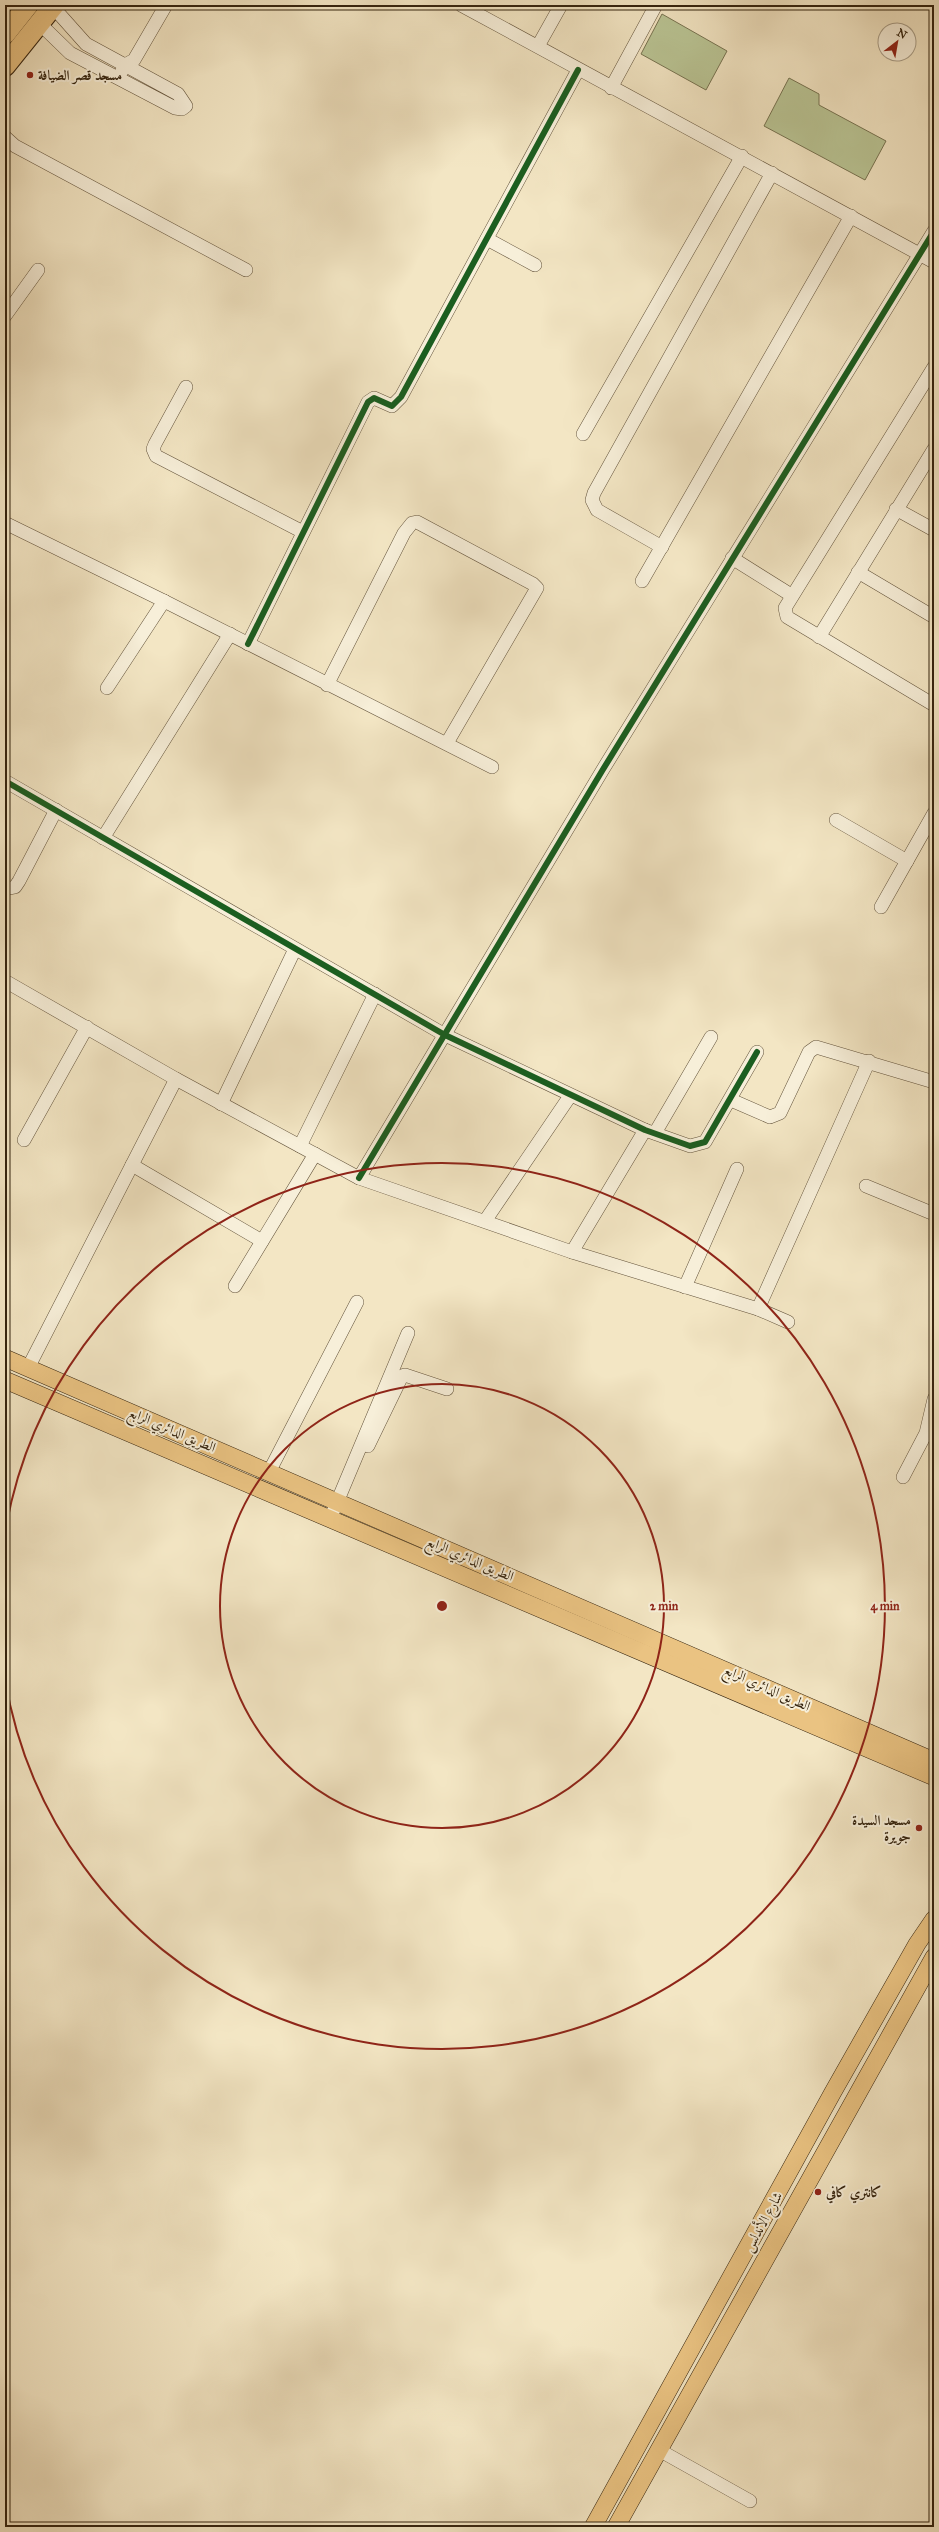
<svg xmlns="http://www.w3.org/2000/svg" width="939" height="2532" font-family="'IM FELL Great Primer',Amiri,serif">
  <style>
    .green { fill: #bac595; stroke: #787452 }
    .lines { fill: none; stroke-linecap: round; stroke-linejoin: round }
    .minor-casing { stroke: #64543c; stroke-width: 14 }
    .major-casing { stroke: #35240f; stroke-width: 18 }
    .highway-casing { stroke: #35240f; stroke-width: 22 }
    .minor { stroke: #f7efd9; stroke-width: 13 }
    .major { stroke: #eac382; stroke-width: 17 }
    .highway { stroke: #eac382; stroke-width: 20 }
    .cycleway-casing { stroke: #f7efd9; stroke-width: 8 }
    .cycleway { stroke: #1b5e20; stroke-width: 6 }
    .ring { fill: none; stroke: #8f2418; stroke-width: 2 }
    .poi-dot { fill: #8f2418; stroke: #f7efd9; stroke-width: 1.5 }
    .labels { text-anchor: middle; dominant-baseline: central; stroke-width: 4; stroke-linejoin: round; paint-order: stroke }
    .poi-label { font-size: 14px; font-weight: bold; fill: #35240f; stroke: #f7efd9; text-anchor: start }
    .street-label { font-size: 14px; fill: #35240f; stroke: #f7efd9 }
    .centre { fill: #8f2418; stroke: #f7efd9; stroke-width: 2 }
    .ring-label { font-size: 12px; text-anchor: middle; font-weight: bold; fill: #8f2418; stroke: #f7efd9; stroke-width: 4; stroke-linejoin: round; paint-order: stroke }
  </style>
  <rect width="100%" height="100%" fill="#f3e6c4"/>
  <filter id="stains"><feTurbulence type="fractalNoise" baseFrequency=".005" numOctaves="4"/><feColorMatrix values="0 0 0 0 .2 0 0 0 0 .09 0 0 0 0 .02 0 0 0 .5 -.17"/></filter>
  <radialGradient id="worn" r=".72"><stop offset=".6" stop-color="#630" stop-opacity="0"/><stop offset="1" stop-color="#630" stop-opacity=".3"/></radialGradient>
  <g class="green">
    <polygon points="662,14 727,51 706,90 641,54"/>
    <polygon points="789,78 819,94 819,105 886,141 865,180 764,126"/>
  </g>
  <g class="lines">
    <g class="minor-casing">
      <g id="minor">
        <polyline points="461,5 934,262"/>
        <polyline points="39,23 70,53 175,108 182,109 186,106 178,94 86,44 53,7"/>
        <polyline points="538,46 561,5"/>
        <polyline points="122,71 125,65 134,60 166,5"/>
        <polyline points="611,88 656,5"/>
        <polyline points="5,137 15,146 246,270"/>
        <polyline points="487,239 535,265"/>
        <polyline points="5,316 38,270"/>
        <polyline points="934,367 785,608 787,617 934,705"/>
        <polyline points="186,387 155,444 153,449 156,456 303,532"/>
        <polyline points="583,434 742,156"/>
        <polyline points="896,509 934,530"/>
        <polyline points="5,523 164,601 492,767"/>
        <polyline points="662,547 597,510 592,500 594,493 772,173"/>
        <polyline points="732,558 791,595"/>
        <polyline points="858,572 934,617"/>
        <polyline points="642,581 851,216"/>
        <polyline points="819,637 934,449"/>
        <polyline points="248,644 368,402 374,398 392,406 401,397 578,70"/>
        <polyline points="327,685 404,533 412,523 417,522 533,584 537,588 447,743"/>
        <polyline points="107,688 164,601"/>
        <polyline points="5,781 445,1035 645,1130 690,1146 705,1142 757,1052"/>
        <polyline points="836,820 907,861"/>
        <polyline points="103,838 230,634"/>
        <polyline points="5,889 15,887 19,881 56,810"/>
        <polyline points="881,907 934,813"/>
        <polyline points="5,981 176,1079 359,1178 572,1252 758,1309 788,1322"/>
        <polyline points="731,1100 770,1117 780,1113 809,1052 816,1047 934,1082"/>
        <polyline points="221,1104 295,949"/>
        <polyline points="655,1133 711,1037"/>
        <polyline points="24,1140 87,1027"/>
        <polyline points="300,1146 375,994"/>
        <polyline points="132,1165 262,1241"/>
        <polyline points="359,1178 602,771 934,231"/>
        <polyline points="866,1186 934,1214"/>
        <polyline points="485,1221 570,1096"/>
        <polyline points="572,1252 645,1130"/>
        <polyline points="235,1286 315,1154"/>
        <polyline points="685,1287 737,1169"/>
        <polyline points="758,1309 869,1061"/>
        <polyline points="28,1368 176,1079"/>
        <polyline points="368,1446 402,1376 405,1375 447,1389"/>
        <polyline points="269,1472 357,1302"/>
        <polyline points="903,1477 926,1433 934,1399"/>
        <polyline points="330,1519 408,1333"/>
        <polyline points="659,2450 750,2501"/>
      </g>
    </g>
    <g class="major-casing">
      <g id="major">
        <polyline points="5,1358 934,1761"/>
        <polyline points="5,1380 934,1777"/>
        <polyline points="593,2527 833,2092 917,1944 934,1919"/>
        <polyline points="616,2527 934,1957"/>
      </g>
    </g>
    <g class="highway-casing">
      <g id="highway">
        <polyline points="5,34 28,5"/>
        <polyline points="5,66 54,5"/>
      </g>
    </g>
    <use href="#minor" class="minor"/>
    <use href="#major" class="major"/>
    <use href="#highway" class="highway"/>
    <g class="cycleway-casing">
      <g id="cycleway">
        <polyline points="248,644 368,402 374,398 392,406 401,397 578,70"/>
        <polyline points="5,781 445,1035 645,1130 690,1146 705,1142 757,1052"/>
        <polyline points="359,1178 602,771 934,231"/>
      </g>
    </g>
    <use href="#cycleway" class="cycleway"/>
  </g>
  <g class="ring">
    <circle cx="442" cy="1606" r="222"/>
    <path d="M5 1533A443 443 0 1 1 5 1679"/>
  </g>
  <g class="poi-dot">
    <circle cx="30" cy="75" r="4"/>
    <circle cx="919" cy="1828" r="4"/>
    <circle cx="818" cy="2192" r="4"/>
  </g>
  <g class="labels">
    <g class="poi-label">
      <text x="38" y="75">مسجد قصر الضيافة</text>
      <text x="911" y="1820" text-anchor="end">مسجد السيدة<tspan x="911" dy="16">جويرة</tspan></text>
      <text x="826" y="2192">كانتري كافي</text>
    </g>
    <g class="street-label">
      <text transform="translate(172 1430) rotate(23)">الطريق الدائري الرابع</text>
      <text transform="translate(470 1559) rotate(23)">الطريق الدائري الرابع</text>
      <text transform="translate(767 1688) rotate(24)">الطريق الدائري الرابع</text>
      <text transform="translate(763 2222) rotate(-61)">شارع الأندلس</text>
    </g>
  </g>
  <circle cx="442" cy="1606" r="6" class="centre"/>
  <g class="ring-label">
    <text x="664" y="1610">2 min</text>
    <text x="885" y="1610">4 min</text>
  </g>
  <rect width="939" height="2532" fill="none" stroke="#f3e6c4" stroke-width="20"/>
  <rect x="6" y="6" width="927" height="2520" fill="none" stroke="#35240f" stroke-width="2"/>
  <rect x="10" y="10" width="919" height="2512" fill="none" stroke="#35240f"/>
  <g transform="translate(897 42) rotate(31)"><circle r="19" fill="#f7efd9" stroke="#a99e88"/>
  <path d="M0-3L7 15L0 10L-7 15Z" fill="#8f2418"/>
  <text y="-6" font-size="11" font-weight="bold" text-anchor="middle" fill="#35240f">N</text>
  </g>
  <rect width="100%" height="100%" filter="url(#stains)"/>
  <rect width="100%" height="100%" fill="url(#worn)"/>
</svg>
